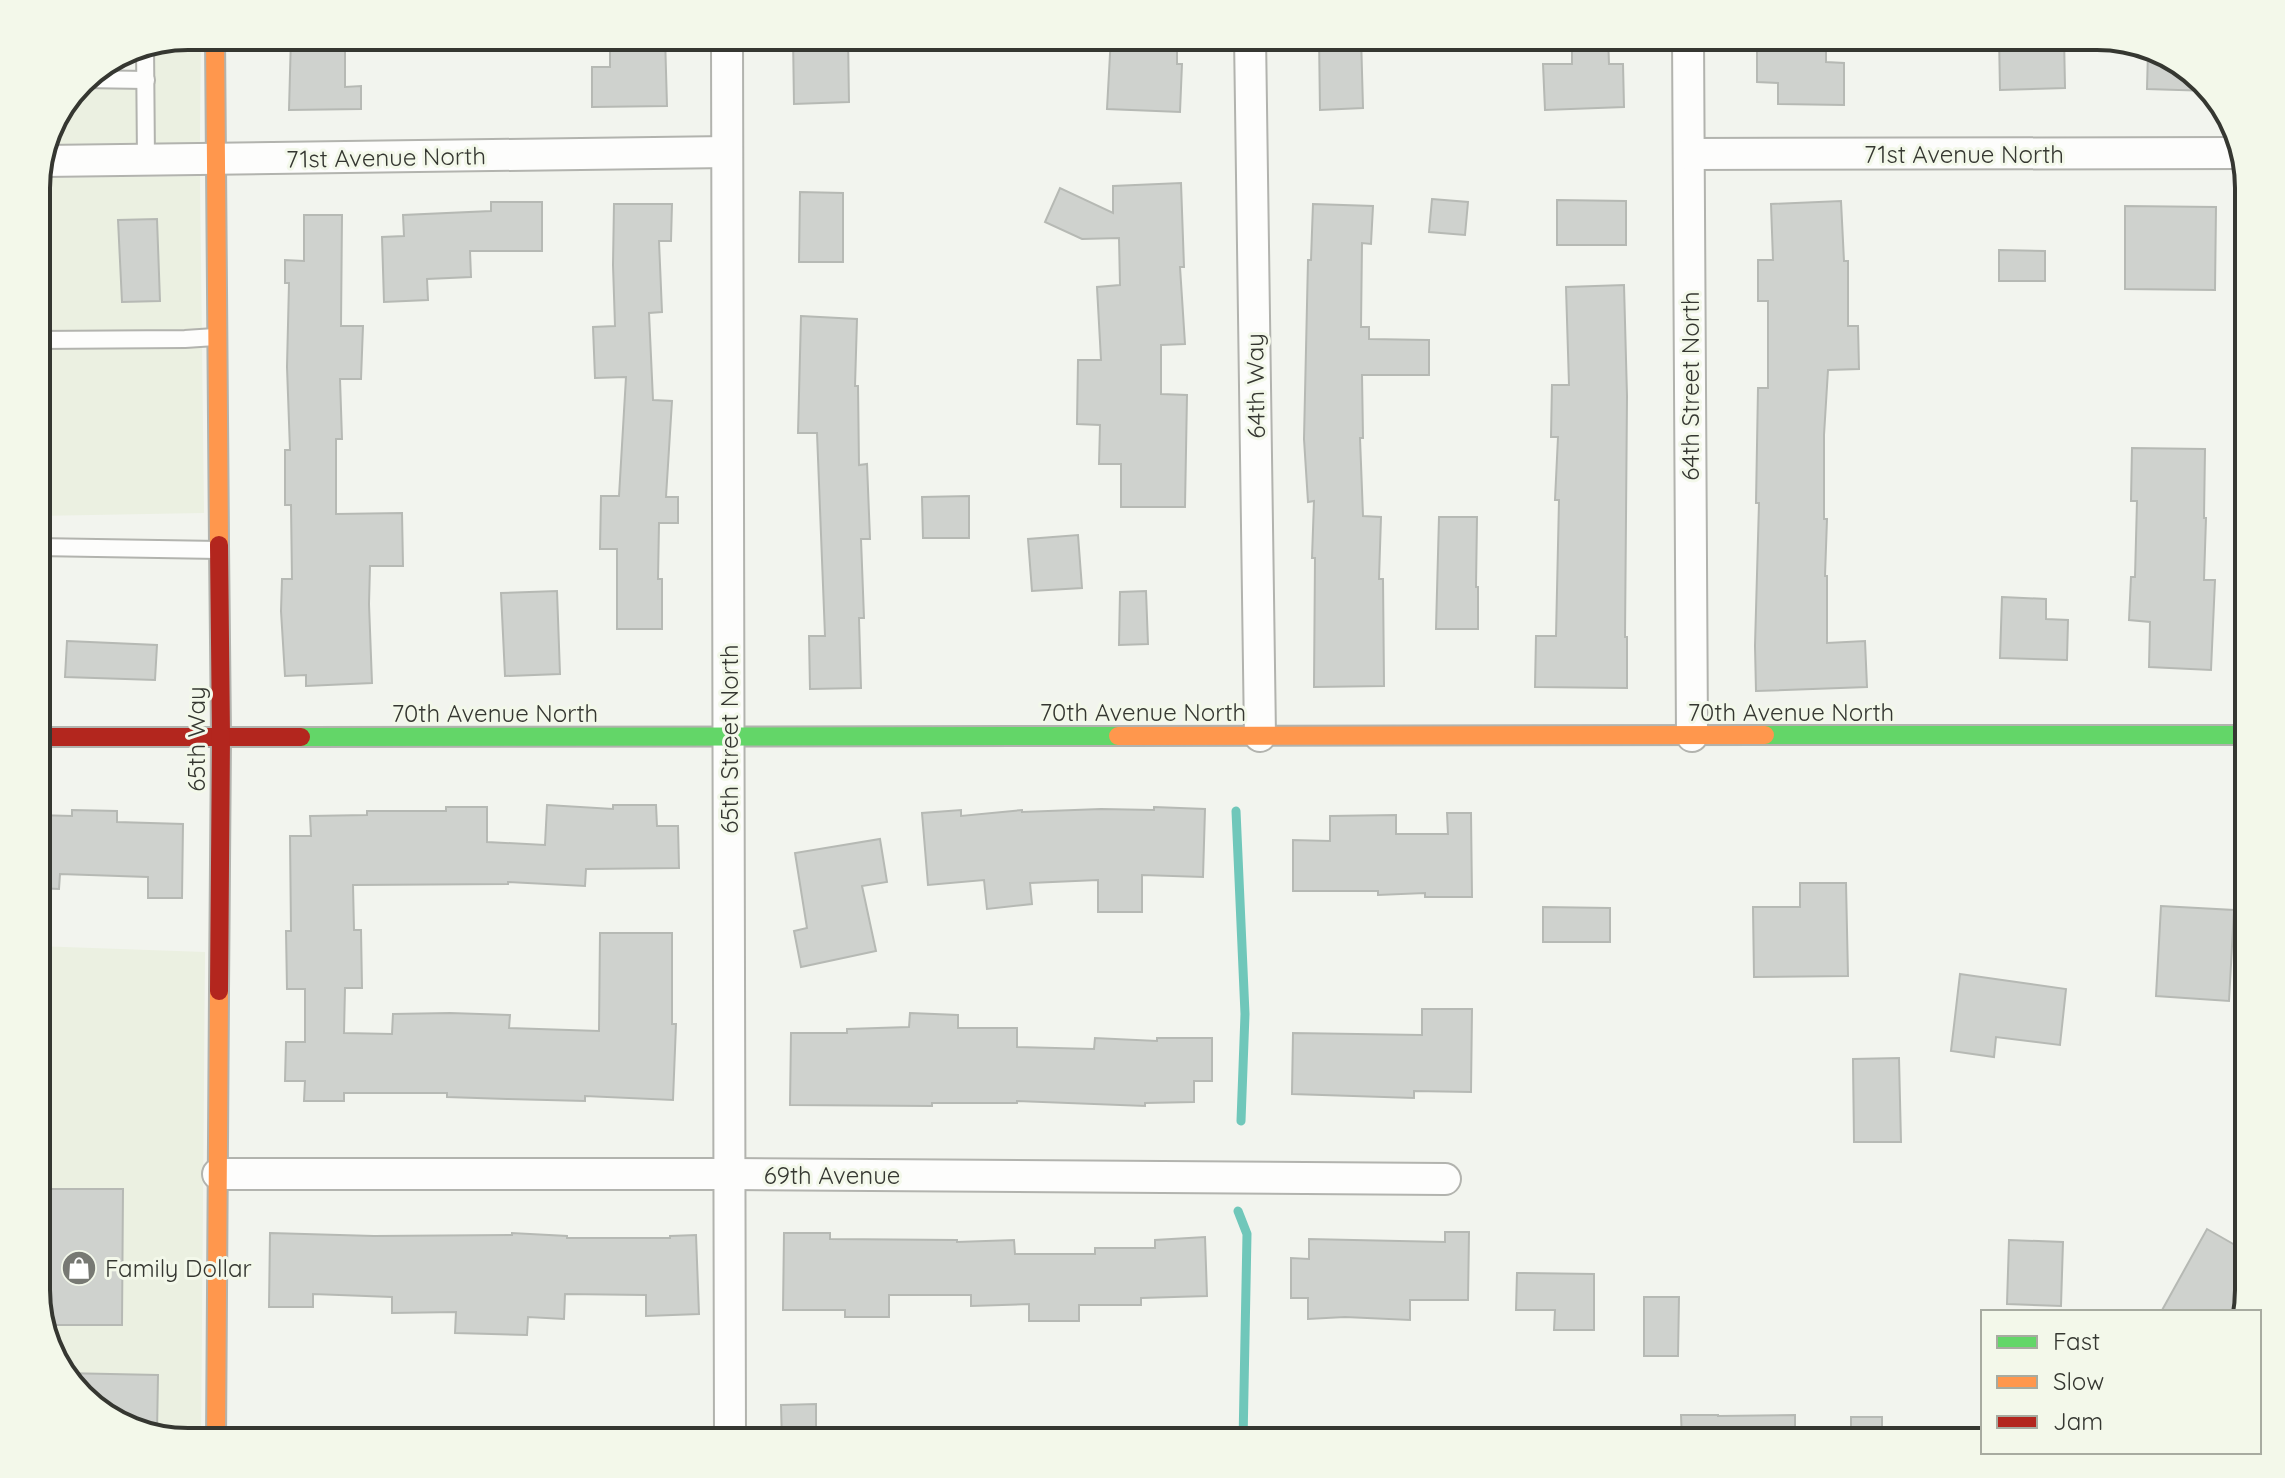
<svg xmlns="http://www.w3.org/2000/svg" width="2285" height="1478" font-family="Quicksand,sans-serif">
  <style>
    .built { fill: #ebf0e1 }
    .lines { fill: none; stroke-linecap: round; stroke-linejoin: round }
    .stream { stroke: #70c7ba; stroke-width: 9 }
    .building { fill: #cfd2ce; stroke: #b6b9b4; stroke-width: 2 }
    .lane-casing { stroke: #b2b3ae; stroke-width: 20 }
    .street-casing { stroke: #b2b3ae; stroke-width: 34 }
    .fast-casing { stroke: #b2b3ae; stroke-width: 22 }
    .slow-casing { stroke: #b2b3ae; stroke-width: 22 }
    .jam-casing { stroke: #b2b3ae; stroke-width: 22 }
    .lane { stroke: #fdfdfc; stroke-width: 16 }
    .street { stroke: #fdfdfc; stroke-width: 30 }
    .fast { stroke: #63d668; stroke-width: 18 }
    .slow { stroke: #ff974d; stroke-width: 18 }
    .jam { stroke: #b3261e; stroke-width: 18 }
    .labels { text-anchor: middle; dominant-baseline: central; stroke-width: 6; stroke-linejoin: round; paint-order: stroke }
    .street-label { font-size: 24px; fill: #353731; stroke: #f3f8ea }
    .poi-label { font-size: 24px; fill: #353731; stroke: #f3f8ea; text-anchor: start }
    .rim { fill: none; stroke: #353731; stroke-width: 4 }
  </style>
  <rect width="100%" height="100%" fill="#f2f4ee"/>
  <g class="built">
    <polygon points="188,36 201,36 200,143 52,144 81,80 97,69 106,83 134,72 142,57 141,45"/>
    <polygon points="200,176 204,513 36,516 36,178"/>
    <polygon points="36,946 205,952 201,1442 188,1442 104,1417 57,1366 36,1300"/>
  </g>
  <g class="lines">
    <g class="stream">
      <polyline points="1236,811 1245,1014 1241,1121"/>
      <polyline points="1238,1211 1247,1234 1243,1442"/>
    </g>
  </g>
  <g class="building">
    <polygon points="291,36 345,36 345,87 361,86 361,109 289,110"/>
    <polygon points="610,36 665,36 667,106 592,107 592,67 610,67"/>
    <polygon points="793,36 848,36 849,102 794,104"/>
    <polygon points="1111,36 1177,36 1177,64 1182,64 1180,112 1107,109"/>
    <polygon points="1319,36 1361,36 1363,108 1320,110"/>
    <polygon points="1572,36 1608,36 1609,64 1623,64 1624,107 1545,110 1543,64 1572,64"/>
    <polygon points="1757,36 1826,36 1826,62 1844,63 1844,105 1778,104 1778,83 1757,82"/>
    <polygon points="1999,36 2064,36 2065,88 2000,90"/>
    <polygon points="2148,51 2181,61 2209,91 2147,89"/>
    <polygon points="1181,183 1184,267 1180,267 1185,344 1161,345 1161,394 1187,395 1185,507 1121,507 1121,464 1099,464 1100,425 1077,424 1078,360 1101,360 1097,287 1120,285 1119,238 1082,239 1045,222 1060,188 1113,213 1113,186"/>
    <polygon points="800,192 843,193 843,262 799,262"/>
    <polygon points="1432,199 1468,202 1465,235 1429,232"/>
    <polygon points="1557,200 1626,201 1626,245 1557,245"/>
    <polygon points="1841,201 1844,261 1848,261 1848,326 1858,326 1859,369 1828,370 1824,435 1824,519 1827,519 1825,576 1827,576 1827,643 1865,641 1867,687 1756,691 1755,646 1759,503 1756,503 1758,388 1768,388 1768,301 1758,301 1758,260 1773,260 1771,204"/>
    <polygon points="491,202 542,202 542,251 470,251 471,277 427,279 428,300 384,302 382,237 404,236 403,215 491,211"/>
    <polygon points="614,204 672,204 671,241 659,241 662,312 649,313 653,400 672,401 666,497 678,497 678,523 659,523 658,579 662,579 662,629 617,629 617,549 600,549 601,496 619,496 626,377 595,378 593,327 615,326 613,265"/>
    <polygon points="1313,204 1373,206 1371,244 1362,243 1361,327 1369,327 1369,339 1429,340 1429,375 1362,375 1363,438 1360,438 1363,516 1381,517 1379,579 1383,579 1384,686 1314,687 1315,558 1312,558 1314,501 1308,502 1304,439 1308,260 1311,260"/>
    <polygon points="2125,206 2216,207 2215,290 2125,289"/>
    <polygon points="304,215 342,215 341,326 363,326 361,379 340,379 342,439 336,439 336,514 402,513 403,566 370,566 369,604 372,683 306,686 306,675 285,676 281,611 282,579 292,579 291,505 285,505 285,450 290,450 287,367 289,283 285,283 285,260 304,261"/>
    <polygon points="157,219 160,301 122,302 118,220"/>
    <polygon points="1999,250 2045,251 2045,281 1999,281"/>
    <polygon points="1624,285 1627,396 1625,637 1627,637 1627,688 1535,687 1536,636 1556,636 1559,500 1555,500 1558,437 1551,437 1552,385 1569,385 1566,287"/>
    <polygon points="801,316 857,319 855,386 858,386 859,465 867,464 870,539 861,539 864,618 859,618 861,688 810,689 809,636 825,636 817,433 798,433"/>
    <polygon points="2132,448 2205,449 2204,518 2206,518 2204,580 2215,580 2211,670 2149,667 2150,622 2129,620 2131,577 2135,577 2137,501 2131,501"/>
    <polygon points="969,496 969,538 923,538 922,497"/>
    <polygon points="1439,517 1477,517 1476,587 1478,587 1478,629 1436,629"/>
    <polygon points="1078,535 1082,588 1032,591 1028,539"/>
    <polygon points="557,591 560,674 505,676 501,593"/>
    <polygon points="1146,591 1148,644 1119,645 1120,592"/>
    <polygon points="2002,597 2046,599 2046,619 2068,620 2067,660 2000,658"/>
    <polygon points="67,641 157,645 155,680 65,677"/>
    <polygon points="547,805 613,809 613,805 656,805 657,826 678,826 679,868 586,869 585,886 508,882 508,884 353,885 354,930 361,930 362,988 345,988 344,1033 392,1034 393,1014 450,1013 510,1015 509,1028 599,1031 600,933 672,933 672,1024 676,1024 673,1100 585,1096 585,1101 507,1099 447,1097 447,1093 344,1093 344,1101 304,1101 305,1081 285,1081 286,1042 305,1042 305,989 287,989 286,931 291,931 290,836 311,836 310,816 367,815 367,811 446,811 446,807 487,807 487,842 545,845"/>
    <polygon points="1154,807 1205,809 1203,877 1142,875 1142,912 1098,912 1098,880 1030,883 1032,904 987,909 984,880 928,885 922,813 961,810 961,816 1022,810 1022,812 1101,809 1154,810"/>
    <polygon points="72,810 117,811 117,822 183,824 182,898 148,898 148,877 60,874 59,889 36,888 36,815 72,816"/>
    <polygon points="1447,813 1471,813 1472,897 1425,897 1425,893 1378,895 1378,891 1293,891 1293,840 1330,841 1330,816 1396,815 1396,834 1448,834"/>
    <polygon points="880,839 887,882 862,886 876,951 801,967 794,931 807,928 795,853"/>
    <polygon points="1800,883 1846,883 1848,976 1754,977 1753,907 1800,907"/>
    <polygon points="2161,906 2234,910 2229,1001 2156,996"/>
    <polygon points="1543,907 1610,908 1610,942 1543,942"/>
    <polygon points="1960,974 2066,989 2060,1045 1996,1037 1994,1057 1951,1051"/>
    <polygon points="1422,1009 1472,1009 1471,1092 1414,1091 1414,1098 1292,1094 1293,1033 1422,1035"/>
    <polygon points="910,1013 958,1015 958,1028 1017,1028 1017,1047 1094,1049 1095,1038 1157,1041 1157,1038 1212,1038 1212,1081 1194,1081 1194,1102 1145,1103 1145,1106 1017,1101 1017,1103 932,1103 932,1106 790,1105 791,1033 847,1033 847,1029 909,1027"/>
    <polygon points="1899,1058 1901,1142 1854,1142 1853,1059"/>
    <polygon points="36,1189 123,1189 122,1325 44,1325 36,1300"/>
    <polygon points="2207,1229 2249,1253 2249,1291 2243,1312 2161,1312"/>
    <polygon points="1445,1232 1469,1232 1468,1300 1410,1300 1410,1320 1345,1317 1308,1319 1308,1298 1291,1298 1291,1258 1309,1259 1309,1239 1445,1242"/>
    <polygon points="270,1233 374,1236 512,1235 512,1233 567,1236 567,1238 670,1238 670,1236 696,1235 699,1314 646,1316 646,1295 565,1294 564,1319 528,1317 527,1335 455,1333 456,1312 392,1313 392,1297 313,1294 313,1307 269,1307"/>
    <polygon points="784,1233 830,1233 830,1239 957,1240 957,1242 1014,1240 1015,1254 1095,1254 1095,1248 1155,1248 1155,1240 1205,1237 1207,1296 1141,1298 1141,1305 1079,1305 1079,1321 1029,1321 1029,1304 971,1306 971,1295 889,1295 889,1317 845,1317 845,1310 783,1310"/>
    <polygon points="2009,1240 2063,1242 2061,1306 2007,1304"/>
    <polygon points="1517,1273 1594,1274 1594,1330 1554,1330 1555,1310 1516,1310"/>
    <polygon points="1644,1297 1679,1297 1678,1356 1644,1356"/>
    <polygon points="62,1373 158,1375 157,1433 104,1417"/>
    <polygon points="816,1404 816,1442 782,1442 781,1405"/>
    <polygon points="1681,1415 1718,1415 1718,1416 1795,1415 1795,1442 1682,1442"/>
    <rect x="1851" y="1417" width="31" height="25"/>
  </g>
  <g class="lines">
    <g class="lane-casing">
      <g id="lane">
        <polyline points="145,45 146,160"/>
        <polyline points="82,79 146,80"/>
        <polyline points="39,171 40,300"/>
        <polyline points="36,340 185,339 215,337"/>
        <polyline points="36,547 219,550"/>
      </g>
    </g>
    <g class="street-casing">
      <g id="street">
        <polyline points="727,36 730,1442"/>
        <polyline points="1250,36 1260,736"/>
        <polyline points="1688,36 1692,736"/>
        <polyline points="1689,154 2240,153"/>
        <polyline points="44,161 727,152"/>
        <polyline points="218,1174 730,1174 1445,1179"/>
      </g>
    </g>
    <g class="fast-casing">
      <g id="fast">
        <polyline points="1765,735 2249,735"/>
        <polyline points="301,737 1118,736"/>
      </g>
    </g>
    <g class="slow-casing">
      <g id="slow">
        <polyline points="215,36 219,545"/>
        <polyline points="1118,736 1765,735"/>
        <polyline points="216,1442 219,991"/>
      </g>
    </g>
    <g class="jam-casing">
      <g id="jam">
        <polyline points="36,737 301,737"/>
        <polyline points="219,991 221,737 219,545"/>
      </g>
    </g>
    <use href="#lane" class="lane"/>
    <use href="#street" class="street"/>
    <use href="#fast" class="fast"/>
    <use href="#slow" class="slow"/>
    <use href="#jam" class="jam"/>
  </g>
  <defs>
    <g id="shop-disc" transform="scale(1.8)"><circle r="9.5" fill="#777973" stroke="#f3f8ea"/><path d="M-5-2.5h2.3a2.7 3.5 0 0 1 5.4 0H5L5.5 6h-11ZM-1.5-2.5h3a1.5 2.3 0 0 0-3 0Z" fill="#fff"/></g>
  </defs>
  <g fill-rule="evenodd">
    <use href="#shop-disc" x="79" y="1268"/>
  </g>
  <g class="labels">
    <g class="street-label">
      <text x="1964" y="154">71st Avenue North</text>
      <text transform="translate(386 157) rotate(-1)">71st Avenue North</text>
      <text transform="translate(1255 386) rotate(-91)">64th Way</text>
      <text transform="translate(1690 386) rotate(-90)">64th Street North</text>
      <text x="1143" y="712">70th Avenue North</text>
      <text x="1791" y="712">70th Avenue North</text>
      <text x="495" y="713">70th Avenue North</text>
      <text transform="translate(196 739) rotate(-90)">65th Way</text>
      <text transform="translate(729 739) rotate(-90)">65th Street North</text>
      <text x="832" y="1175">69th Avenue</text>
    </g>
    <g class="poi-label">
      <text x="105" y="1268">Family Dollar</text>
    </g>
  </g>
  <path d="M0 0H2285V1478H0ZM188 50H2097A138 138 0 0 1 2235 188V1290A138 138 0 0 1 2097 1428H188A138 138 0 0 1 50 1290V188A138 138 0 0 1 188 50Z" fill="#f3f8ea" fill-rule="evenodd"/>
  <path class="rim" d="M188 50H2097A138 138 0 0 1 2235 188V1290A138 138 0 0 1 2097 1428H188A138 138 0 0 1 50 1290V188A138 138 0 0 1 188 50Z"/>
  <rect x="1981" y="1310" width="280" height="144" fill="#f3f8ea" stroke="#a7aba0" stroke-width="2"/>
  <rect x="1997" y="1336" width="40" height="12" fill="#63d668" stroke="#a7aba0" stroke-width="2"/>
  <text x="2053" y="1350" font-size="24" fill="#353731">Fast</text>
  <rect x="1997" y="1376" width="40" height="12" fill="#ff974d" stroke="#a7aba0" stroke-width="2"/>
  <text x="2053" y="1390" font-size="24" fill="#353731">Slow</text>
  <rect x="1997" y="1416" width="40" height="12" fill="#b3261e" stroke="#a7aba0" stroke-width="2"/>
  <text x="2053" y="1430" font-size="24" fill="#353731">Jam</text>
</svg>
